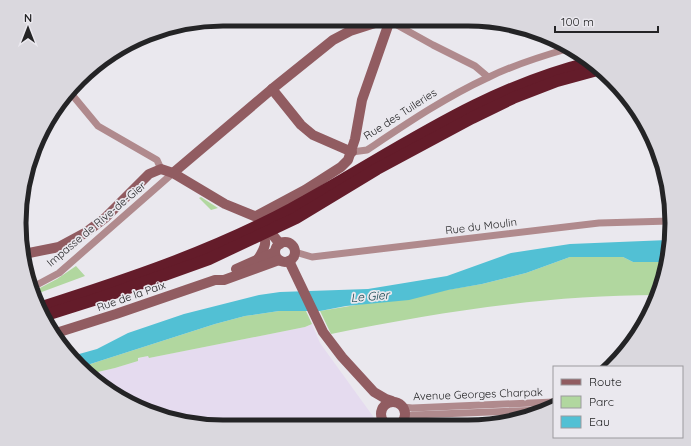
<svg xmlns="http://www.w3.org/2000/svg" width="691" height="446" font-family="Quicksand,sans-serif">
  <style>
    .industrial { fill: #e5dbef }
    .green { fill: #b1d79f }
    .water { fill: #52c0d4 }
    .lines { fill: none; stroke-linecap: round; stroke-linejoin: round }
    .street { stroke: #b08a8d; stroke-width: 7 }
    .secondary { stroke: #915c61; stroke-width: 10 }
    .highway { stroke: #641c2a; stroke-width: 12 }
    .labels { text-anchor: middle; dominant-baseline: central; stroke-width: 3.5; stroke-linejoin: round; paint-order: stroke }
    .street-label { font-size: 11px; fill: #242426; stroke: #eae8ee }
    .water-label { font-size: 12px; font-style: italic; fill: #12434c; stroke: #eae8ee }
    .rim { fill: none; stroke: #242426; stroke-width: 5 }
  </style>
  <rect width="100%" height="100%" fill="#eae8ee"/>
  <polygon class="industrial" points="312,324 320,343 380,426 197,425 145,411 88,376 89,374 115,368 138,361 138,359 149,355 149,358 305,327"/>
  <g class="green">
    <polygon points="201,197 218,208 211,210 199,198"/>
    <path d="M570 257H623L633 262H665L661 288 657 295C548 295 438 312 331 334L320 311 482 284 526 273Z"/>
    <polygon points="76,266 85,276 39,293 38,289 57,279"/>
    <polygon points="279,311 306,311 312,324 305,327 149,358 148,356 138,358 138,361 115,368 89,374 88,376 81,367 215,324 245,316"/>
  </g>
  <polygon class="water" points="668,240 665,262 633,262 623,257 570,257 526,273 482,284 448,290 409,300 346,306 320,311 279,311 245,316 215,324 81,367 72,356 97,349 128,333 184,314 259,295 280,292 368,289 447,276 511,253 570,244"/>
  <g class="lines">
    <g class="street">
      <polyline points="388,20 433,45 475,66 488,77"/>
      <polyline points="69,91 98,126 157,160 161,169"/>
      <path d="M352 152 367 150C406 124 444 98 487 78 513 65 542 56 570 48"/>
      <polyline points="295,252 312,257 599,223 670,221"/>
      <polyline points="31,288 59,273 173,173"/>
      <polyline points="403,407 412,408 554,402"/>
      <polyline points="405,417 413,415 543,410"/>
    </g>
    <g class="secondary">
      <polyline points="272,89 301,125 313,135 352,152"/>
      <polyline points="173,173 272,89 333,40 350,31 375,23 393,20"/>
      <polyline points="256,216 305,190 341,167 348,160 355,139 362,100 390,20"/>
      <circle cx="285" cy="252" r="10"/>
      <polyline points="24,254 59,247 85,233 105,218 149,174 161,169 173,173 225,204 259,218 280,244"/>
      <path d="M258 259C267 245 267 242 261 227"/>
      <polyline points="289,261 323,332 342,357 374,392 386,399 392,401"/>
      <polyline points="236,269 275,252"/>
      <polyline points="53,334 116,314 215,280 224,280 279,260"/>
      <circle cx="393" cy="414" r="12"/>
    </g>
    <g class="highway">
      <path d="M39 308C126 280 211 252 291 209 391 155 479 89 592 62"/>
      <polyline points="43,316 103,297 209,259 296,218 377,169 472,118 513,98 557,81 601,69"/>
    </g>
  </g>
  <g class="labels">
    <g class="street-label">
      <text transform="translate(400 114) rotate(-33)">Rue des Tuileries</text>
      <text transform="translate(96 224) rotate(-40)">Impasse de Rive-de-Gier</text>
      <text transform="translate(481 226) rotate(-7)">Rue du Moulin</text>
      <text transform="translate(131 296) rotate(-19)">Rue de la Paix</text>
      <text transform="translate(478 394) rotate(-2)">Avenue Georges Charpak</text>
    </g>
    <g class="water-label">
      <text transform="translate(370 296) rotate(-5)">Le Gier</text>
    </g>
  </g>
  <path d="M0 0H691V446H0ZM223 26H468A197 197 0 0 1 665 223V223A197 197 0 0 1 468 420H223A197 197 0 0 1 26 223V223A197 197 0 0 1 223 26Z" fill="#dad8de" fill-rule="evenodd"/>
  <path class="rim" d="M223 26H468A197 197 0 0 1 665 223V223A197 197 0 0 1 468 420H223A197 197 0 0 1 26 223V223A197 197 0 0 1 223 26Z"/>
  <rect x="553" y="366" width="130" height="72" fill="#eae8ee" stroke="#9b9a9e"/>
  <rect x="561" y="379" width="20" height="6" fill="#915c61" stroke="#9b9a9e"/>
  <text x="589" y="386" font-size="12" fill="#242426">Route</text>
  <rect x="561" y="396" width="20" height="12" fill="#b1d79f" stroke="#9b9a9e"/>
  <text x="589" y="406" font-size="12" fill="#242426">Parc</text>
  <rect x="561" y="416" width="20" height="12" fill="#52c0d4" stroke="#9b9a9e"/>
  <text x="589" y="426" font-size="12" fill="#242426">Eau</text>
  <g transform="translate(28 28)" stroke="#eae8ee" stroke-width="3" paint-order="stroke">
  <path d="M0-3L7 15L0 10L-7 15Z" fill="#242426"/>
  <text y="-6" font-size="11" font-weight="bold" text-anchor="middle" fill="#242426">N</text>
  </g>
  <path d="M555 26v6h103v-6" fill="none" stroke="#242426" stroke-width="2"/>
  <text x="561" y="26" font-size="12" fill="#242426" stroke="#eae8ee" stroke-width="3" paint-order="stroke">100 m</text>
</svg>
